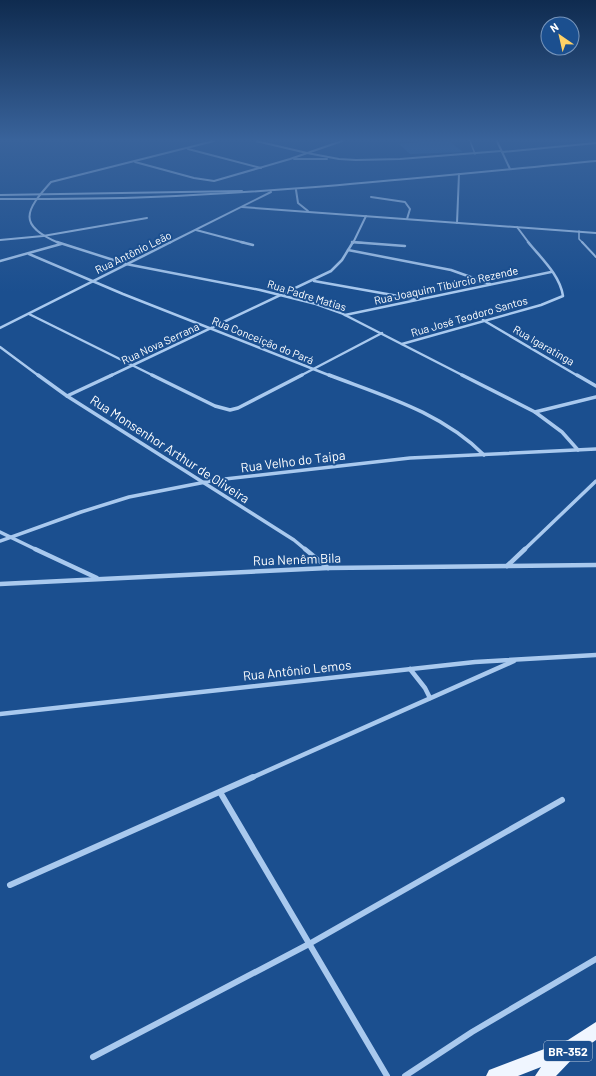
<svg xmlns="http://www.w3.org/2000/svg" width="596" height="1076" font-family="Barlow,sans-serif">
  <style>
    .green { fill: #2e69ad }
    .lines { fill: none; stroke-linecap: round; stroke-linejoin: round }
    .lane-far1 { stroke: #a9c9ee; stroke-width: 1.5 }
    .lane { stroke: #a9c9ee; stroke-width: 2 }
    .street-far4 { stroke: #a9c9ee; stroke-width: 2 }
    .street-far3 { stroke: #a9c9ee; stroke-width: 2.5 }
    .street-far2 { stroke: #a9c9ee; stroke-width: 3.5 }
    .street-far1 { stroke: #a9c9ee; stroke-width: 4.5 }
    .street { stroke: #a9c9ee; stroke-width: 6 }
    .primary { fill: #f0f6ff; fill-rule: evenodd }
    .labels { text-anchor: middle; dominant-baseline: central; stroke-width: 4; stroke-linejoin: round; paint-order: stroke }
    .far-street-label { font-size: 11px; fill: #fff; stroke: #1b4f8f }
    .shield { fill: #1b4f8f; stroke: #bbcadd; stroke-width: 1 }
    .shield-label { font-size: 12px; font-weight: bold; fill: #fff }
    .street-label { font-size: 13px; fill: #fff; stroke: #1b4f8f }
  </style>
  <rect width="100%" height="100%" fill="#1b4f8f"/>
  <polygon class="green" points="434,141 449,141 463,152 410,154 399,144"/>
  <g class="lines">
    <g class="lane-far1">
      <polyline points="470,141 475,154"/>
      <polyline points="579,231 579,239 583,243"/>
    </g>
    <polyline class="lane" points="582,242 596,257"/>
    <g class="street-far4">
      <polyline points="256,141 307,153 339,159 356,160 400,159 501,151"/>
      <polyline points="497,141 510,169"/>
      <polyline points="188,149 261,168"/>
      <polyline points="502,152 596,143"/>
      <polyline points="294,159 327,159"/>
      <polyline points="135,162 194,178 214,181 290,159 342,141"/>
      <polyline points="296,190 298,203 308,211"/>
      <polyline points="0,195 242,191"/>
      <polyline points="371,197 405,202 410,209 407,219"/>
      <path d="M0 199C50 199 101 199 151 197 300 191 448 175 596 161"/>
      <polyline points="242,207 596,233"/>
      <polyline points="457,223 459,174"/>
      <polyline points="517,227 529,243"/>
      <polyline points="196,230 245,243"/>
      <polyline points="0,240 43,236 147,218"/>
      <polyline points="352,242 364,243"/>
      <path d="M59 243C17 225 25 211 51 182L214 141"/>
      <polyline points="169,243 271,192"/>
      <polyline points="353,243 366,216"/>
    </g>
    <g class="street-far3">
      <polyline points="57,242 126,264 260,290 316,304 341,313 464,376"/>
      <polyline points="241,242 253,245"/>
      <polyline points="352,242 405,246"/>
      <polyline points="348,250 451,270 490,284"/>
      <polyline points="29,254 123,294 331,376"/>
      <polyline points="0,261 61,244"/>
      <polyline points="314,281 415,299"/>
      <polyline points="29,314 154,376"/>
      <polyline points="345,315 551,272"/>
      <polyline points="483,320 578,376"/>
      <polyline points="0,328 171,242"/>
      <path d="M402 344 541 305 563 296C560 275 541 258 528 242"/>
      <polyline points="0,347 39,376"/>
      <polyline points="110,376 331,271 342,260 353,242"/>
      <polyline points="300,376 382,333"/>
    </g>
    <g class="street-far2">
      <polyline points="38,375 67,396 294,540 306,550"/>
      <polyline points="152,375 215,406 230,410 238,408 302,375"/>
      <path d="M329 375C384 396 441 412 484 455"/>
      <polyline points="462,375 535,412 562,432 578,450"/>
      <polyline points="577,375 596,386"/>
      <polyline points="67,396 112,375"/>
      <polyline points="535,412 596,397"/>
      <polyline points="0,532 37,550"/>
      <polyline points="0,541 81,512 129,497 216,480 410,458 596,449"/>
      <polyline points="524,550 596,481"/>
    </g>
    <g class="street-far1">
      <polyline points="35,549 97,578"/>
      <polyline points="305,549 328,568"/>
      <polyline points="507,566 525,549"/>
      <polyline points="0,584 328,568 596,565"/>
      <polyline points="410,669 425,688 430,698"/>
      <polyline points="0,714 475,662 596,655"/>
      <polyline points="251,778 514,661"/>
    </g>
    <g class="street">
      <polyline points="220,792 387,1076"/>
      <polyline points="10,885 253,777"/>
      <polyline points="93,1057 309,944 562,800"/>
      <polyline points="405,1076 472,1032 596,959"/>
    </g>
    <polygon class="primary" points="596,1022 596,1040 579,1052 556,1076 535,1076 541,1067 518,1076 486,1076 489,1070 568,1040"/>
  </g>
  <linearGradient id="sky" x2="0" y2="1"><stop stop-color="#0f2b4f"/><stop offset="0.48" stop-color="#39639b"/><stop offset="1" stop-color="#39639b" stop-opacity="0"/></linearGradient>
  <rect width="596" height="292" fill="url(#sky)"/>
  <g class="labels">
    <g class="far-street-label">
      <text transform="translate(133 252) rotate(-26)">Rua Antônio Leão</text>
      <text transform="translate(446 285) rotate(-12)">Rua Joaquim Tibúrcio Rezende</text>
      <text transform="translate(307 295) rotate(17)">Rua Padre Matias</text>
      <text transform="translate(469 316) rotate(-16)">Rua José Teodoro Santos</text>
      <text transform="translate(263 340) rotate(22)">Rua Conceição do Pará</text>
      <text transform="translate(160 343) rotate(-25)">Rua Nova Serrana</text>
      <text transform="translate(544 345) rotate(30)">Rua Igaratinga</text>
    </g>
    <rect class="shield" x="544" y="1041" width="48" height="20" rx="3"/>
    <g class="shield-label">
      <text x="568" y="1051">BR-352</text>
    </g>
    <g class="street-label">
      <text transform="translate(170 449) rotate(33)">Rua Monsenhor Arthur de Oliveira</text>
      <text transform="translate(293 461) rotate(-7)">Rua Velho do Taipa</text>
      <text transform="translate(297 559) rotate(-2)">Rua Nenêm Bila</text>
      <text transform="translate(297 670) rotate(-6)">Rua Antônio Lemos</text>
    </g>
  </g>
  <g transform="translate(560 36) rotate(326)"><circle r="19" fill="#1b4f8f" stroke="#7695bc"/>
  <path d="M0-3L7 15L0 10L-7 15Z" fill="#ffd166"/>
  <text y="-6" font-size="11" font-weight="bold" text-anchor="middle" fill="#ffffff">N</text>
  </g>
</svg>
